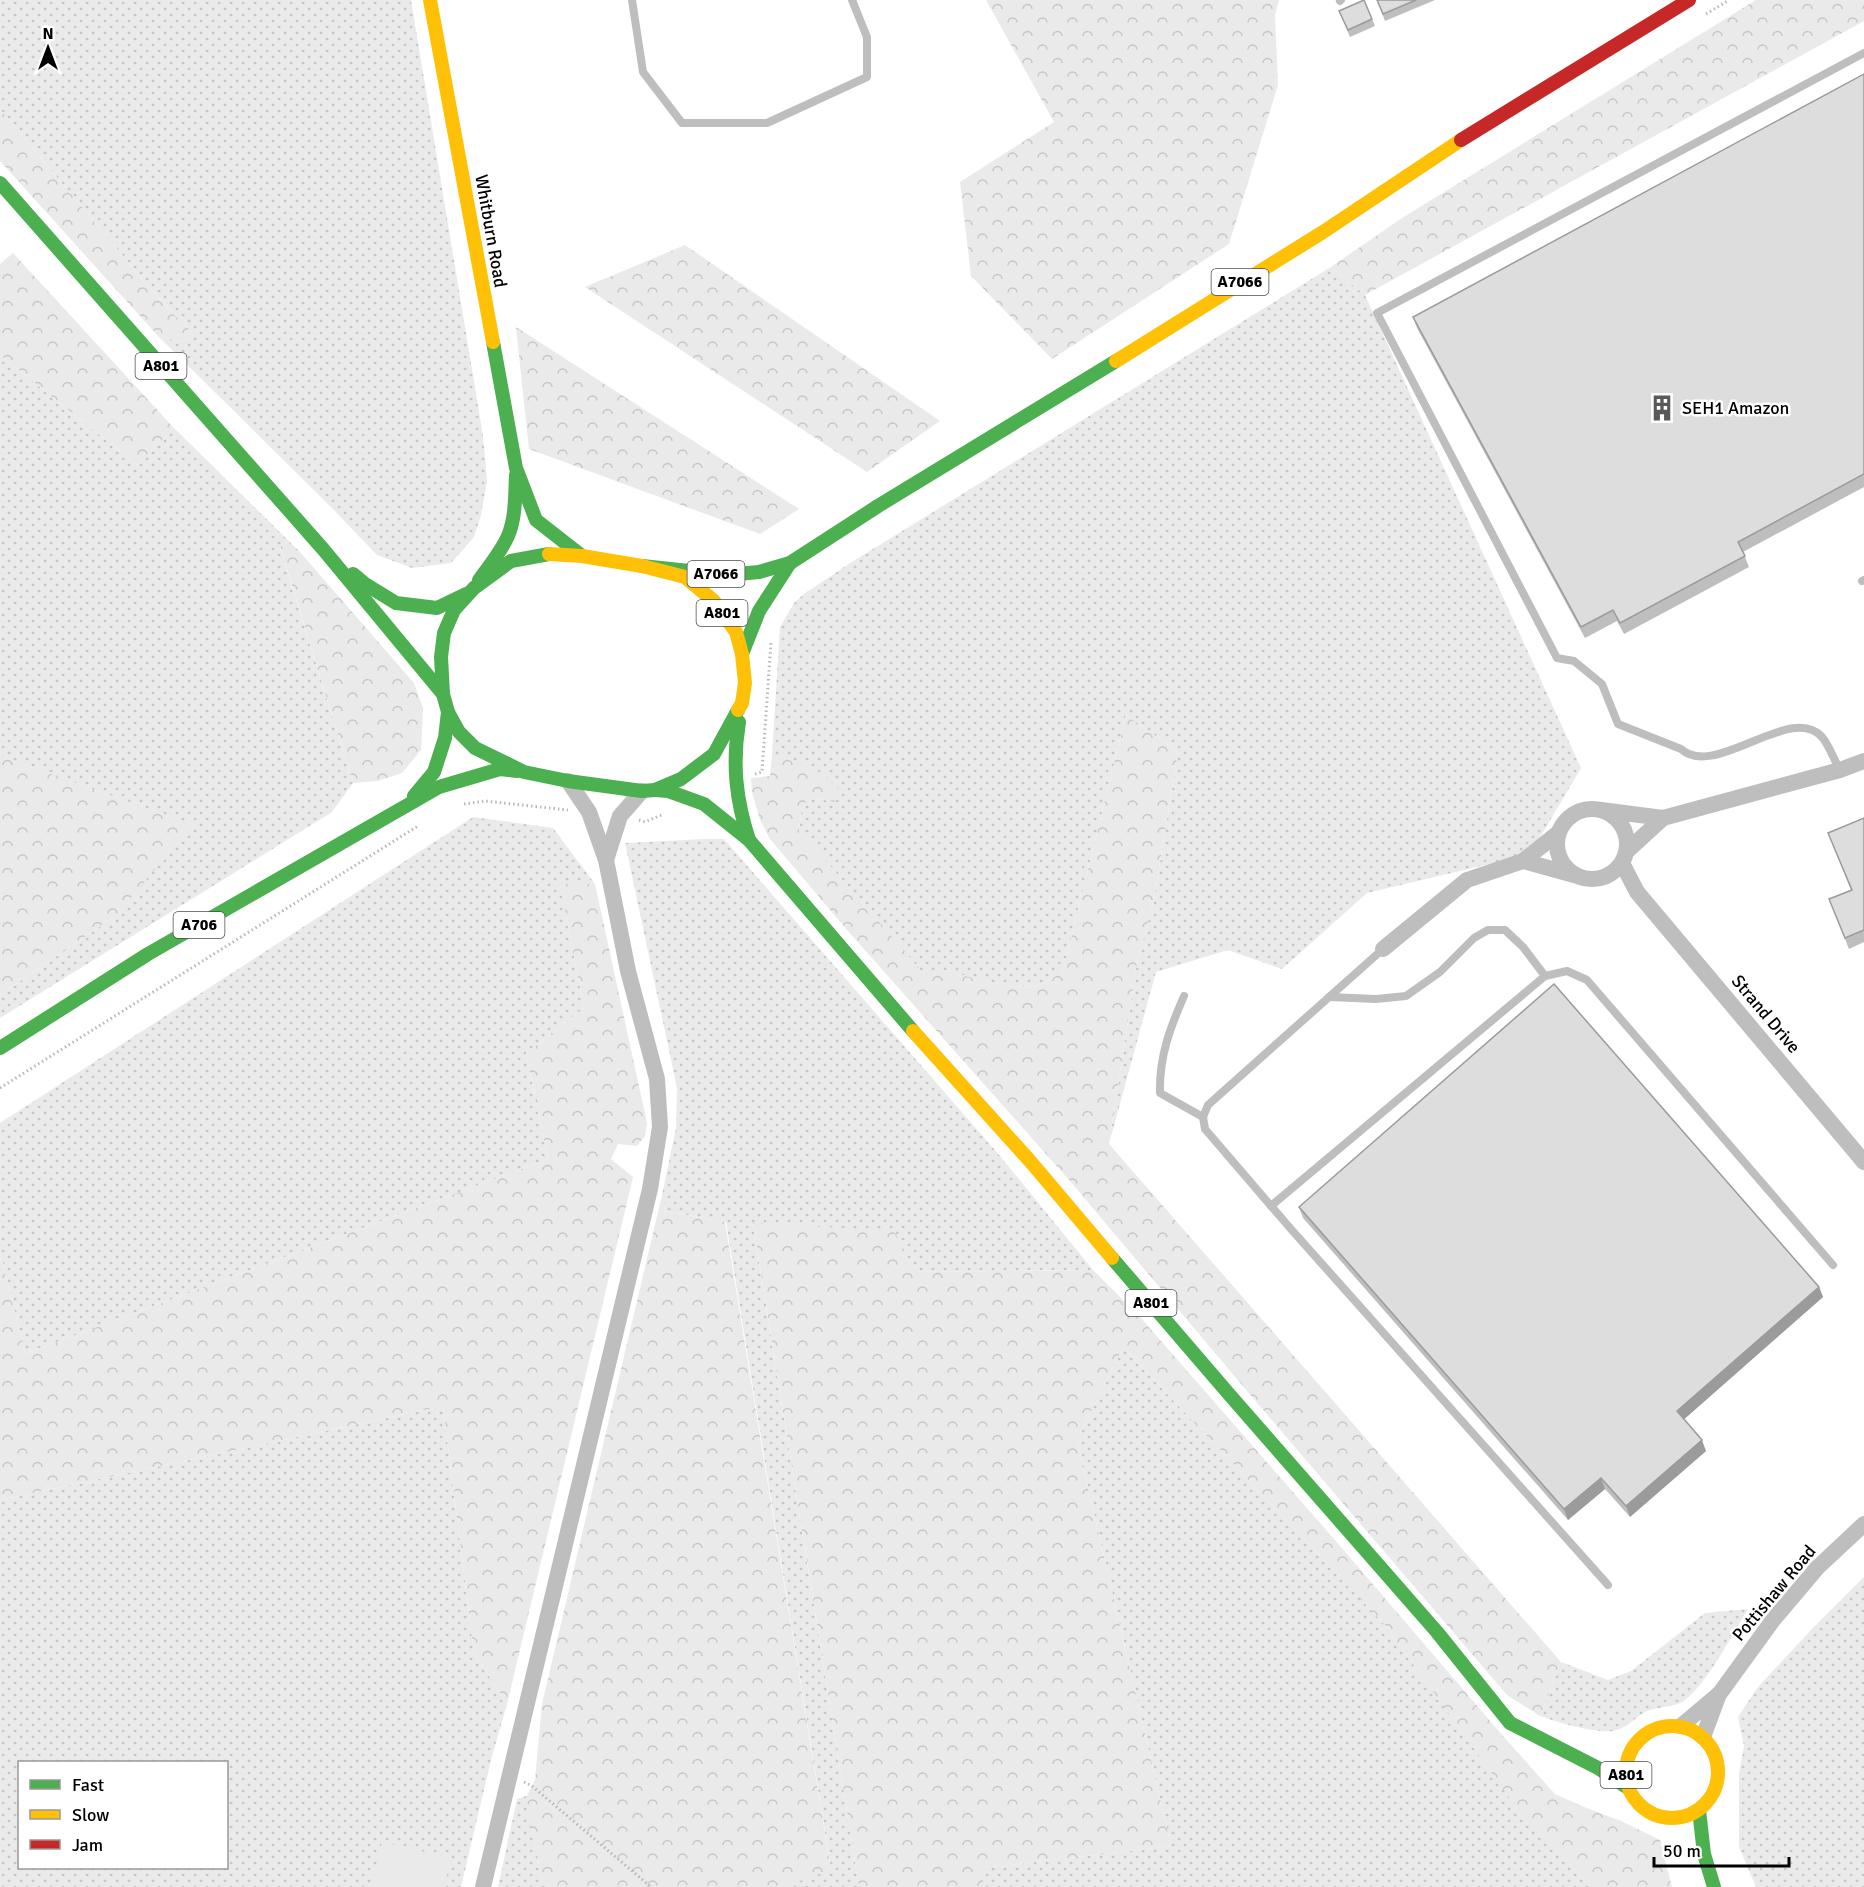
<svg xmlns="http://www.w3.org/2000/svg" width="1864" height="1887" font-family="Signika,sans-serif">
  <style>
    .grass { fill: url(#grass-dots); fill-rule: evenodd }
    .forest { fill: url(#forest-crowns) }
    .pitch { fill: #eaeaea }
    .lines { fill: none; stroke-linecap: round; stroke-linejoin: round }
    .path { stroke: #b8b8b8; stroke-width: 3; stroke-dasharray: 1.5 3; stroke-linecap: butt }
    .lane { stroke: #bebebe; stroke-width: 8 }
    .street { stroke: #bebebe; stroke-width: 16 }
    .fast { stroke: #4caf50; stroke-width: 14 }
    .slow { stroke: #ffc107; stroke-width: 14 }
    .jam { stroke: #c62828; stroke-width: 14 }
    .wall { fill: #bebebe }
    .shaded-wall { fill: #9b9b9b }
    .building { fill: #ddd; stroke: #9b9b9b; stroke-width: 1.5 }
    .labels { text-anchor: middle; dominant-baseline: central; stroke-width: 5; stroke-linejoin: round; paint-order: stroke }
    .shield { fill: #fff; stroke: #4c4c4c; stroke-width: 1.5 }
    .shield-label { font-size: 16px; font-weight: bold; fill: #000 }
    .street-label { font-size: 18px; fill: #000; stroke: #fff }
    .poi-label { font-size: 18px; fill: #000; stroke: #fff; text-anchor: start }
  </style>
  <defs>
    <pattern id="grass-dots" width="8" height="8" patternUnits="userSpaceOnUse" patternTransform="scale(1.5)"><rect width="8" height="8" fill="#eaeaea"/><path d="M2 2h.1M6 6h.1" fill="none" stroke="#c7c7c7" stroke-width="1.8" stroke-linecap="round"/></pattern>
    <pattern id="forest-crowns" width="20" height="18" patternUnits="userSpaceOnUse" patternTransform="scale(1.5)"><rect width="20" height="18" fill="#eaeaea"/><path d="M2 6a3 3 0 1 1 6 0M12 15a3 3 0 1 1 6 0" fill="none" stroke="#c7c7c7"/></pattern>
  </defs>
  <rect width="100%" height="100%" fill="#fff"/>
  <g class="grass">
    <polygon points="0,0 411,0 483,436 487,481 481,515 474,537 451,563 412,568 377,555 330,506 159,337 182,341 193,337 188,328 175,316 143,280 0,109"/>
    <path d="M1331 267 1365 295 1581 768 1532 851 1502 861 1367 893 1282 969 1228 950 1156 972 1109 1144 1137 963 1154 899 1178 752 1126 715 1063 971C1056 976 1047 983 1039 985 1017 992 960 975 938 968L925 976 799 830 801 813 806 801 815 798 834 802 772 755 780 627 794 603 804 594 847 565Z"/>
    <polygon points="0,355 137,465 174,428 300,552 280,547 353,783 332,812 0,1018 0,995 118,914 191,824 5,758 0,759"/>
    <polygon points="473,817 553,828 595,884 560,884 584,1008 526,1053 548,1159 25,1354 0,1252 0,1123"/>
    <polygon points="704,839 724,839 1000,1156 1093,1270 916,1272 753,1224 859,1887 792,1887 796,1882 831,1869 726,1222 665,1211 662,1195 676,1128 677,1088 625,843"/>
    <polygon points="1123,1347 1385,1625 1511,1799 1591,1887 983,1887 983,1868 1171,1846 1077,1440"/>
    <path d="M443 1406 474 1653 507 1704 492 1756 461 1887H0V1500ZM20 1762H226V1868H20Z"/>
    <polygon points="1864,1577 1864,1887 1756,1887 1739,1847 1739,1774 1744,1746 1738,1717 1758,1687 1809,1632"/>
    <path d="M1748 1609C1734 1632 1704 1689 1682 1702 1673 1707 1657 1707 1647 1711 1637 1716 1630 1725 1620 1729 1603 1737 1558 1722 1540 1716L1561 1662 1608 1680 1631 1671 1705 1613Z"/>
    <polygon points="526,1796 542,1880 550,1887 498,1887 517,1799"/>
  </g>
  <g class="forest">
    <polygon points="986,0 1279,0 1275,15 1278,85 1229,244 1052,359 971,276 960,182 1054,122"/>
    <polygon points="1756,0 1864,0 1864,21 1365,295 1331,267 1402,218"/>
    <polygon points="0,109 143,280 175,316 188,328 193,337 182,341 159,337 0,161"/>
    <polygon points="685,245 940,421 867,472 585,287"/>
    <polygon points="13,253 174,428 137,465 0,355 0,264"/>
    <polygon points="516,327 799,509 760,534 529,449"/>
    <polygon points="280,546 300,552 414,683 423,708 421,750 402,773 377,781 353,783"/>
    <path d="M1126 715 1178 752 1154 899 1137 963 1109 1144 1561 1662 1540 1716 1507 1695 1258 1404 1070 1181 847 930 770 839 760 820 752 792 751 778 770 776 772 755 794 760 825 775 839 790 834 802 815 798 806 801 801 813 799 830 925 975 938 968C960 975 1018 992 1039 985 1047 983 1056 976 1063 971Z"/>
    <polygon points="5,758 192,824 118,914 0,995 0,759"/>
    <polygon points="560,884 595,884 647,1123 645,1136 637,1146 618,1144 611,1159 633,1177 507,1704 474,1653 443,1406 0,1500 0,1252 25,1354 548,1159 526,1053 584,1008"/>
    <polygon points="662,1195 665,1211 725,1222 831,1870 797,1882 792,1887 550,1887 542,1880 526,1797 535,1780 542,1704"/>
    <polygon points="753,1223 894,1231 916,1272 1093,1270 1141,1318 1341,1547 1503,1736 1555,1794 1589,1809 1621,1821 1660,1840 1672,1887 1591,1887 1511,1800 1385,1625 1123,1347 1077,1440 1171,1846 983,1868 983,1887 859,1887"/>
  </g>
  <polygon class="pitch" points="382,1842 451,1858 444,1887 371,1887"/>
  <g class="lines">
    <g class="path">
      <polyline points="1706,14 1729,0"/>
      <polyline points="755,774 762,772 771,642"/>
      <polyline points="464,804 485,801 568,810"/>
      <polyline points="639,820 645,822 664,814"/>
      <polyline points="0,1088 418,826"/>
      <polyline points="524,1782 532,1786 651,1887"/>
    </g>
    <g class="lane">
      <polyline points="632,0 643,72 682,123 767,123 867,77 867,37 852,0"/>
      <polyline points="1340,1 1341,0"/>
      <polyline points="1862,581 1864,580"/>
      <path d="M1840 770C1834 760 1829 745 1822 737 1791 702 1715 780 1681 749L1618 724 1602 684 1574 661 1557 658 1377 313 1864 53"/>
      <polyline points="1383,949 1208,1105 1203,1117 1205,1129 1290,1228 1608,1585"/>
      <path d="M1184 996C1170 1028 1159 1057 1160 1093L1203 1117"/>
      <polyline points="1329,997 1376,999 1406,996 1440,972 1474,938 1488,930 1505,930 1523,947 1545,976"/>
      <polyline points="1271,1206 1545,976 1567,971 1587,980 1833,1265"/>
    </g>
    <g class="street">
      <circle cx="1592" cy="844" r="35"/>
      <polyline points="1601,810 1663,818 1840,770 1864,761"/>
      <polyline points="1627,851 1663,818"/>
      <polyline points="606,860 620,816 642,791"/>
      <polyline points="1523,861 1574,875"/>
      <polyline points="1622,863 1637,892 1864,1162"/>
      <polyline points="1383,949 1467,880 1523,861 1558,833"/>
      <polyline points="1681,1726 1720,1693 1773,1620 1817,1568 1864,1524"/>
      <polyline points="1703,1737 1719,1694"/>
      <polyline points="483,1887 650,1189 660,1127 657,1079 628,971 606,860 589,812 568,781"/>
    </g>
    <g class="fast">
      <polyline points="0,183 323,549 443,694"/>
      <polyline points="493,342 516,468 536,520 582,556"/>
      <polyline points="549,554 511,561 474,588 454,610 444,633 441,657 443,694 448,712 459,732 475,748 524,772 568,781 642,791 655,790 681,779 714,754 738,710"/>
      <polyline points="642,566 727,575 759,572 790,563 878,506 1116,361"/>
      <polyline points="353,574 365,584 396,603 437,608 466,594"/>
      <path d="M479 580C489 566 501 552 508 536 516 517 515 495 516 475"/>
      <polyline points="742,654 759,611 790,563"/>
      <path d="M739 722C732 764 736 800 749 840"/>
      <polyline points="655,790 668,791 704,804 749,840 913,1031"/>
      <polyline points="414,796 434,772 445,738 448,712"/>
      <polyline points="0,1048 148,954 439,787 500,769 517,771"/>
      <polyline points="1112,1258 1228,1393 1437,1632 1510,1723 1598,1768 1628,1788"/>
      <polyline points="1699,1810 1704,1854 1714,1887"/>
    </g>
    <g class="slow">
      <polyline points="430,0 493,342"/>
      <polyline points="1116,361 1323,232 1461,140"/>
      <polyline points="549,554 582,556 642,566 685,577 714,601 736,632 742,654 745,683 742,703 738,710"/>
      <polyline points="913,1031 1030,1161 1112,1258"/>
      <circle cx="1672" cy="1772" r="46"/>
    </g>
    <polyline class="jam" points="1461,140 1689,0"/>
  </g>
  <g class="wall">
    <polygon points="1377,0 1435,0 1385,21"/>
    <polygon points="1339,11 1372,19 1375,26 1350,37"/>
    <polygon points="1864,74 1864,487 1743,552 1749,567 1624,634 1617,621 1585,638 1417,328 1413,317"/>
    <polygon points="1864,818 1864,942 1849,949 1829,899 1851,890 1828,833"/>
    <polygon points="1299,1207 1819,1287 1823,1297 1684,1419 1706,1451 1630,1517 1605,1489 1568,1520 1303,1218"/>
  </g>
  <g class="shaded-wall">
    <polygon points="1819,1287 1823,1297 1681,1422 1677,1411"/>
    <polygon points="1702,1440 1706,1451 1630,1517 1626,1506"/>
    <polygon points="1601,1478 1605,1489 1568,1520 1564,1509"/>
  </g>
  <g class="building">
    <polygon points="1364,0 1372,19 1348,30 1339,11"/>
    <polygon points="1377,0 1416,0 1383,14"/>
    <polygon points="1864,74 1864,474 1738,542 1745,556 1620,623 1613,610 1581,627 1413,317"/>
    <polygon points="1864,818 1864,930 1845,938 1829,899 1852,890 1828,833"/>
    <polygon points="1554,984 1819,1287 1677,1411 1702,1440 1626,1506 1601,1478 1564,1509 1299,1207"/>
  </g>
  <defs>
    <g id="building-bare" transform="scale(2.07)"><path d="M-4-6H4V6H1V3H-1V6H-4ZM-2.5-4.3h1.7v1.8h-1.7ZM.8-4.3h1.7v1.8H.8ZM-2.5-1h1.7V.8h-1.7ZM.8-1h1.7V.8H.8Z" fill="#595959" stroke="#fff" stroke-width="2.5" paint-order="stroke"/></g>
  </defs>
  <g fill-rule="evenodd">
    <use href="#building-bare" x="1662" y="408"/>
  </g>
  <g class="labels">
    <g class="shield">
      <rect x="1211.5" y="269" width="57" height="26" rx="4.5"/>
      <rect x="135.5" y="353" width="51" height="26" rx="4.5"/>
      <rect x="687.5" y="561" width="57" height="26" rx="4.5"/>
      <rect x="696.5" y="600" width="51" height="26" rx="4.5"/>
      <rect x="173.5" y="912" width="51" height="26" rx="4.5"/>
      <rect x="1125.5" y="1290" width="51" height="26" rx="4.5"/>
      <rect x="1600.5" y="1762" width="51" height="26" rx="4.5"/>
    </g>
    <g class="shield-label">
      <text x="1240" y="282">A7066</text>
      <text x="161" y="366">A801</text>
      <text x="716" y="574">A7066</text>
      <text x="722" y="613">A801</text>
      <text x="199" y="925">A706</text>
      <text x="1151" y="1303">A801</text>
      <text x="1626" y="1775">A801</text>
    </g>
    <g class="street-label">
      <text transform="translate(491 231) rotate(80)">Whitburn Road</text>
      <text transform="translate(1766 1014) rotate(50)">Strand Drive</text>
      <text transform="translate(1774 1593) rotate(-50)">Pottishaw Road</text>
    </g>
    <g class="poi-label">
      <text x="1682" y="408">SEH1 Amazon</text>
    </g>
  </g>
  <rect x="18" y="1761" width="210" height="108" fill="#ffffff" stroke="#999999" stroke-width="1.5"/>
  <rect x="30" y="1780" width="30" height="9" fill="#4caf50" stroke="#999999" stroke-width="1.5"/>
  <text x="72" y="1791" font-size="18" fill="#000000">Fast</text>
  <rect x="30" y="1810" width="30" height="9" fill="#ffc107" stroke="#999999" stroke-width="1.5"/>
  <text x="72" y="1821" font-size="18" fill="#000000">Slow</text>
  <rect x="30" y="1840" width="30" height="9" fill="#c62828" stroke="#999999" stroke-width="1.5"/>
  <text x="72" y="1851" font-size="18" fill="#000000">Jam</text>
  <g transform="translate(48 48)" stroke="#ffffff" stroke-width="4.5" paint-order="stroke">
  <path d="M0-4.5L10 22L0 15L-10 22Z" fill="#000000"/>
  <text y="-9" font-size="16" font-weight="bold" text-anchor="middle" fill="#000000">N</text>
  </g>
  <path d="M1654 1857v9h135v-9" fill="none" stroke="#000000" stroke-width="3"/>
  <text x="1663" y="1857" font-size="18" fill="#000000" stroke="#ffffff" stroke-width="4.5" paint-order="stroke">50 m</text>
</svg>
